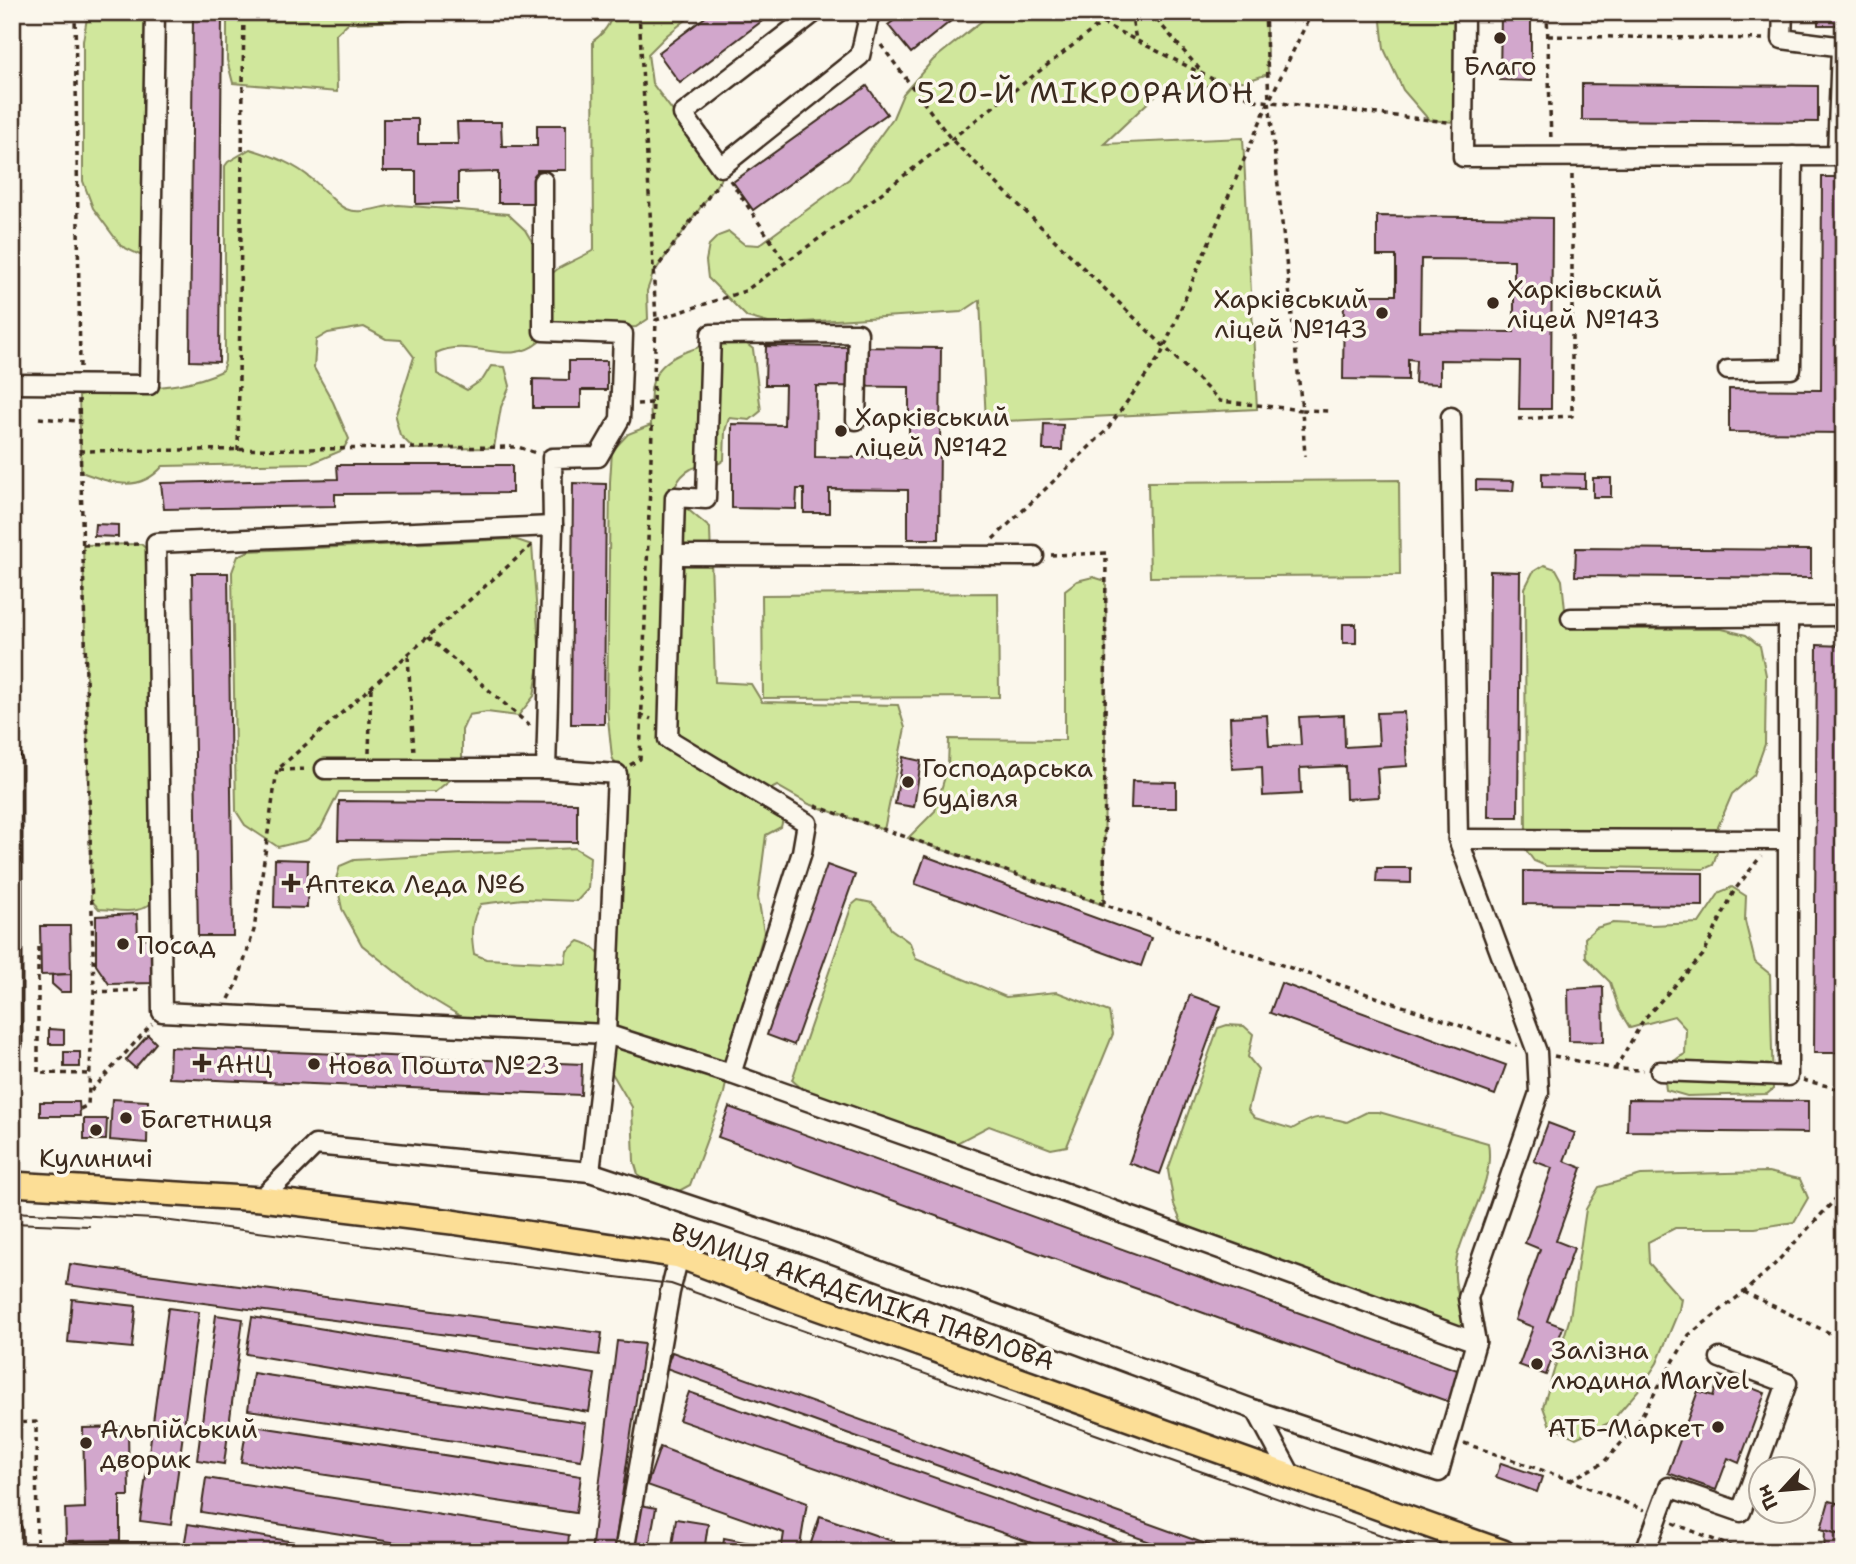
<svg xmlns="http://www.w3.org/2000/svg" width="1856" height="1564" font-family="'Shantell Sans',sans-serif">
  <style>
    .green { fill: #d0e79c; stroke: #86885d; stroke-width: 2 }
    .building { fill: #d2a7cc; stroke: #3b2a1e; stroke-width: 2; fill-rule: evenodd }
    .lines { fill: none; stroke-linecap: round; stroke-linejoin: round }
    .minor-casing { stroke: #3b2a1e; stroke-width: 23 }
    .major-casing { stroke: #3b2a1e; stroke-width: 28 }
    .path { stroke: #3b2a1e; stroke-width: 3.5; stroke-dasharray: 5 5; stroke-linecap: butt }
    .minor { stroke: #fbf7ec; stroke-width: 18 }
    .major { stroke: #fcde96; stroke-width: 23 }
    .tram { stroke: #3b2a1e; stroke-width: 2 }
    .poi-dot { fill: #3b2a1e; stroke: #fbf7ec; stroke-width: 2.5 }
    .labels { text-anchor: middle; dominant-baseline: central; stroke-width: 7; stroke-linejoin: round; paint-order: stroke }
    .poi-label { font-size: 26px; fill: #3b2a1e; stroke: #fbf7ec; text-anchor: start }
    .street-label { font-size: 26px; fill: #3b2a1e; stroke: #fbf7ec }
    .quarter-label { font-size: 30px; letter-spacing: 2px; fill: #3b2a1e; stroke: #fbf7ec }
  </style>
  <rect width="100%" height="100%" fill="#fbf7ec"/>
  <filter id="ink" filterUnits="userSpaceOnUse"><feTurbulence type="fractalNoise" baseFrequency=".0143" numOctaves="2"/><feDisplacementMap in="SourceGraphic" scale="14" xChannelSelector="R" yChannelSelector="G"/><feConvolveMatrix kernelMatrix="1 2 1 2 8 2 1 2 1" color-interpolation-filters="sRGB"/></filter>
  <g filter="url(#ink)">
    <g class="green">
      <polygon points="88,12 152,12 148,259 121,246 93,208 83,181 83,41"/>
      <polygon points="227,12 457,12 403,21 348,23 336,34 337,92 233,83 227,60"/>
      <path d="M612 12H696L667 35 648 54 652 83 683 125 725 173 653 274 647 291 648 319 636 327 620 328 560 327 548 320C548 261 546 277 594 250L593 41C602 35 612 23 612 12Z"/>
      <polygon points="993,12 1265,12 1268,74 1247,81 1219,82 1194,90 1157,94 1104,144 1243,138 1257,409 986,422 980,300 962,312 772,324 747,317 708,278 706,261 709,245 718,236 729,232 744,244 759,245 849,179 893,118 903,94 933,60"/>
      <polygon points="1380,12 1454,12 1454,122 1429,120 1403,90 1384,49"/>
      <path d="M250 149C273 156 295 164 313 180 324 188 334 204 346 209 361 216 382 205 399 205L508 214 525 230 534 245 537 275 539 342C508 368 471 336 436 353L437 374 467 390 483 379 491 366 505 367 510 386 501 407 494 448 414 449 400 435 395 417 414 357 401 340 386 339 364 327 328 333 316 340 314 368 333 402 349 439 343 450 312 463 163 466C138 494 113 483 81 472L79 396C126 385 176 393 222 371L225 361V166L228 162Z"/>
      <path d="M719 341H743L753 349 761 411 750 420 729 418 725 431 724 460C714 469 701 463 691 469 676 477 672 493 668 508L685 507 710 528 715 682 751 684 762 702 898 705 905 728 884 830 809 804 777 786 753 798 783 819 781 827 766 835 758 897 764 932 739 1020 724 1093 690 1185 679 1191 640 1181 634 1161 632 1107 612 1073 624 781 612 757 607 709 610 482 612 451 628 434 651 425C651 413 649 397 652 385 659 355 694 349 719 341Z"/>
      <polygon points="1399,480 1400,575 1150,577 1148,482"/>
      <polygon points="514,539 532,545 540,659 534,696 518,716 487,712 469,715 462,730 462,757 451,779 435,792 339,792 321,828 307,840 278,847 245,825 236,811 232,572 238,556 249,551"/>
      <path d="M141 544 152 554 157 897C142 917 121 910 99 909L91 900 83 545Z"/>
      <polygon points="1544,565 1556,569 1562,580 1567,629 1722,629 1746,635 1760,646 1766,675 1765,744 1754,775 1732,794 1718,827 1719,846 1713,865 1704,869 1546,866 1534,861 1526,850 1525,588 1533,572"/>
      <polygon points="1093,577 1106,581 1104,905 908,838 935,811 948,766 949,739 1065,740 1065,590 1077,581"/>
      <polygon points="998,593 999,697 763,698 762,595"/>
      <path d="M575 848 590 857 588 889 577 901 523 899 481 904C470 920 471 936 474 954L486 959 565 963 567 951 579 941C616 951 604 990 602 1021L591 1027 467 1020 422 993 362 945 342 909 336 879 340 866 354 860Z"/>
      <path d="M1732 887 1746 896 1745 921 1755 962 1770 974 1773 1089 1767 1094 1687 1096 1666 1090C1663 1072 1669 1062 1685 1054L1686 1029 1674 1016 1630 1028 1619 1010 1610 982 1586 958 1585 938 1596 928 1613 923 1651 925 1699 923 1720 892Z"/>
      <polygon points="858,900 872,903 884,916 891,929 910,943 916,959 1006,997 1057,992 1109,1012 1113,1034 1067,1146 1051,1149 989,1126 953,1145 809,1095 792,1080 852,905"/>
      <path d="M1227 1025 1244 1026 1253 1034 1248 1057 1258 1069 1248 1110 1255 1118 1292 1129C1316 1115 1321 1115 1347 1122L1367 1112H1379L1488 1143C1495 1182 1466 1220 1457 1257 1450 1282 1462 1303 1466 1327L1461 1331 1185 1231 1174 1205 1168 1170 1218 1028Z"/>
      <polygon points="1768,1172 1800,1179 1808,1198 1794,1222 1755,1228 1675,1228 1648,1242 1649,1263 1681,1299 1679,1310 1657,1363 1642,1386 1611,1422 1576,1438 1550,1426 1543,1407 1570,1317 1586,1209 1599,1187 1641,1175"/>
    </g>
    <g class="building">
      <polygon points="193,12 222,12 219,362 190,361"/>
      <polygon points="712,12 774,12 680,83 658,53"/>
      <polygon points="905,12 962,12 911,53 888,25"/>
      <polygon points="1501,12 1531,12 1531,81 1500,80"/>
      <rect x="1818" y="12" width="26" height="13"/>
      <polygon points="1582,84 1818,86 1818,122 1582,120"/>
      <polygon points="867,86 887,114 753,210 733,182"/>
      <polygon points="383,119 418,119 418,144 458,144 457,122 501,122 502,146 537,146 537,125 566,125 566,170 537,170 537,203 498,203 498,172 458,173 458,203 416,204 416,171 383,171"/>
      <polygon points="1822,177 1844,177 1844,433 1729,432 1729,389 1821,390"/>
      <path d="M1377 216 1552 218 1551 409H1519L1520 361 1440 360V384L1415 383 1416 360 1408 359V380L1343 379 1344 295H1396V256H1377ZM1421 259 1514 260V332L1420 331Z"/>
      <path d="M766 346 941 348 939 539H908V490L829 489V513H804V489H797L796 509 732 508V424L784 425 785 385H765ZM816 386 909 387V458L815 457Z"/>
      <polygon points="569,361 607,361 607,390 581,390 581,408 533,408 533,379 569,380"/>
      <polygon points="1044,424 1063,425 1062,450 1043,450"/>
      <polygon points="337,465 512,465 512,493 335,494 335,506 164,509 161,483 338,479"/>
      <polygon points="1542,473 1585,474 1585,488 1542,487"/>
      <rect x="1593" y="478" width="18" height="19"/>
      <polygon points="1476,480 1514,481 1513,491 1476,490"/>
      <polygon points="573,483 606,484 604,724 571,724"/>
      <polygon points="95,524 118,525 118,537 94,536"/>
      <polygon points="1576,548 1811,550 1811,578 1575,576"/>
      <polygon points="1490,571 1520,572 1518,817 1488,817"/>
      <polygon points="192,573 228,573 233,936 198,936"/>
      <rect x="1343" y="624" width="13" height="19"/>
      <polygon points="1817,645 1844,646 1844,1053 1814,1053"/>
      <polygon points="1404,712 1407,766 1377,768 1379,797 1346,799 1345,766 1300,768 1301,794 1263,796 1262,767 1232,769 1230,717 1267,715 1269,746 1301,745 1299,717 1344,715 1345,747 1379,745 1377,713"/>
      <polygon points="903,757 921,761 914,807 895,804"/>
      <polygon points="1132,781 1176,782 1176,808 1131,808"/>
      <polygon points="339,801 577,803 577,842 338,840"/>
      <polygon points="925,856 1151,938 1141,966 915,884"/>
      <polygon points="275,859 308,860 307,908 274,907"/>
      <polygon points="827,865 855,875 794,1045 767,1035"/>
      <polygon points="1377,868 1411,868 1411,883 1376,882"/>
      <polygon points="1524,871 1703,873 1703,906 1524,904"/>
      <polygon points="137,914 138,939 153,939 154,983 109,984 96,965 96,916"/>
      <polygon points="40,926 70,926 71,974 41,975"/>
      <polygon points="71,974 71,992 61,992 52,984 52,975"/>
      <polygon points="1281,983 1506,1065 1495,1095 1270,1013"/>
      <polygon points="1603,987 1604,1042 1569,1041 1568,989"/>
      <polygon points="1190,995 1221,1006 1160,1174 1129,1163"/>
      <polygon points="49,1029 64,1030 64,1044 49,1044"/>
      <polygon points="148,1035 156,1043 135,1068 126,1060"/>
      <polygon points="170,1047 582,1064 581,1095 169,1078"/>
      <rect x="64" y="1052" width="16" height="15"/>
      <polygon points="112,1099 148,1101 147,1143 110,1140"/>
      <polygon points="1628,1099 1808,1101 1808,1133 1627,1131"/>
      <polygon points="40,1102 79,1102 80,1116 40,1116"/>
      <polygon points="729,1107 1463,1372 1452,1403 718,1137"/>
      <polygon points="84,1119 107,1119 106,1140 84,1140"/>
      <polygon points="1548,1123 1575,1133 1564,1161 1582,1168 1556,1241 1574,1248 1547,1321 1563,1327 1546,1375 1519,1365 1533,1327 1515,1320 1540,1249 1525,1243 1552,1168 1534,1161"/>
      <polygon points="70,1264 602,1333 599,1355 67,1285"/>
      <polygon points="72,1299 136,1306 132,1348 68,1342"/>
      <polygon points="168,1308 199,1312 171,1525 140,1521"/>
      <polygon points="216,1315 243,1319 224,1464 197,1460"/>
      <polygon points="252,1317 595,1374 589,1412 246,1354"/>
      <polygon points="617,1341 644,1344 614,1552 591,1552"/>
      <polygon points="672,1352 1228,1552 1178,1552 666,1368"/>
      <polygon points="253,1373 586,1423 581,1460 248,1410"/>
      <polygon points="1720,1376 1765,1393 1739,1463 1728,1458 1716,1490 1668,1473 1698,1391 1713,1396"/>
      <polygon points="689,1392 1148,1552 1057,1552 679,1420"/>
      <polygon points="247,1425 581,1476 576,1513 241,1462"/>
      <polygon points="128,1427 129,1496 120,1496 120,1540 66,1541 65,1509 85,1508 83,1428"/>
      <polygon points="660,1447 807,1503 799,1552 781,1552 784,1533 647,1485"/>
      <polygon points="1501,1463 1542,1477 1537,1492 1496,1477"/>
      <polygon points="206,1478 569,1535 567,1552 455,1552 201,1512"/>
      <polygon points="1829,1501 1844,1505 1844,1536 1821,1529"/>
      <polygon points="636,1504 656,1508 648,1552 628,1552"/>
      <polygon points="820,1516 924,1552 826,1552 810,1546"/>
      <polygon points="676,1519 708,1524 704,1552 671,1552"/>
      <polygon points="188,1524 353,1552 183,1552"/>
      <polygon points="1825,1530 1844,1536 1844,1552 1824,1552"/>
      <polygon points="724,1538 761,1545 759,1552 722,1552"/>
      <rect x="69" y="1542" width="77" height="10"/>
    </g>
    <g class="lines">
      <g class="minor-casing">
        <g id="minor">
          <polyline points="815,12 683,114 721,167 860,56 870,12"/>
          <polyline points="1464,12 1463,157 1837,156 1841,47"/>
          <polyline points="1783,12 1782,39 1844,47"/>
          <polyline points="543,181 543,331 623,334 620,419 598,457 552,458 553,526 546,769"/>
          <polyline points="1728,370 1791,369 1793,156"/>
          <polyline points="12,384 149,385 155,12"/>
          <polyline points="553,526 156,543 162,1012 606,1034 731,1074 997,1168 1476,1342"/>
          <polyline points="673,555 1034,556"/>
          <polyline points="1571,618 1844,616"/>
          <polyline points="12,762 12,1045"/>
          <polyline points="325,769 546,769 617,774 606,1034 590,1172"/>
          <polyline points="1458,839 1787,840"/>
          <polyline points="1660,1071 1788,1076 1788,616"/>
          <polyline points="731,1074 802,852 807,823 668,739 675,497 706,499 711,334 858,333 856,420"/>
          <polyline points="261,1199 315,1145 590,1172 815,1247 1266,1414 1439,1472 1476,1342 1468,1298 1539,1093 1537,1052 1458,839 1451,417"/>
          <polyline points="1256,1410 1292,1477"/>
          <polyline points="12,1531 13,1552"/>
          <polyline points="624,1552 670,1292 679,1256"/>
          <polyline points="1447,1552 1454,1534"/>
          <polyline points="1645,1552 1669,1487 1741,1512 1787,1383 1720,1358"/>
        </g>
      </g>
      <g class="major-casing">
        <polyline id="major" points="12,1184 261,1199 452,1222 679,1256 792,1299 1503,1552"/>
      </g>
      <g class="path">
        <polyline points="75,12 80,367"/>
        <polyline points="639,12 656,320"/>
        <polyline points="1131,12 1136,40"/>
        <polyline points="1150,12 1201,71"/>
        <polyline points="1265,12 1269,101 1302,410 1330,411"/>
        <polyline points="1547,12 1551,141"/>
        <polyline points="1102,23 1254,100 1448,122"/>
        <polyline points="1548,36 1766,39"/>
        <polyline points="881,45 951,139 1220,401 1302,410 1305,456"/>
        <polyline points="730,180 786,263"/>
        <polyline points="654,272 719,182"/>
        <polyline points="79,399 94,992 88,1105 80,1109"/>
        <polyline points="637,404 652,403"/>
        <polyline points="39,418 78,421"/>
        <polyline points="1518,419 1572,416 1572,173"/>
        <polyline points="80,451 518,447 536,453"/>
        <polyline points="238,451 244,12"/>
        <polyline points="993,539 1105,432 1161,355 1269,101 1312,12"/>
        <polyline points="83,545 141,544"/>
        <polyline points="1051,555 1106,553 1104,905"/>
        <polyline points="428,637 530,726"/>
        <polyline points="408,656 414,753"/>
        <polyline points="640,714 651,719"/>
        <polyline points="369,753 371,687"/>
        <polyline points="630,765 640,759 656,320 745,291 862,208 1116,12"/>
        <polyline points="279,770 309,769"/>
        <polyline points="815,806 1517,1045"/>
        <polyline points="38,947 38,1073 90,1074"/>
        <polyline points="94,992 144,990"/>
        <polyline points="229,999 237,984 254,930 277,770 533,544"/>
        <polyline points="1554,1056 1615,1069 1643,1070"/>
        <polyline points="1615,1069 1644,1019 1703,955 1734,891 1761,856"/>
        <polyline points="1803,1080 1844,1090"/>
        <polyline points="91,1091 152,1024"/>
        <polyline points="1744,1292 1844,1340"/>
        <polyline points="12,1423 36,1422 37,1552"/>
        <polyline points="1464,1443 1570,1480 1644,1510"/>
        <polyline points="1570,1480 1603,1463 1633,1430 1689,1335 1744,1292 1774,1265 1844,1190"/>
        <polyline points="1673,1523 1744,1552"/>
      </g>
      <use href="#minor" class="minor"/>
      <use href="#major" class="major"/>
      <g class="tram">
        <polyline points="12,1212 155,1219 671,1284 1429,1552"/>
        <polyline points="12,1223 89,1226"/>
      </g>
    </g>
  </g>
  <g class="poi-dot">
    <circle cx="1500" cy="38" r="7"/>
    <circle cx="1493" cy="303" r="7"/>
    <circle cx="1382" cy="313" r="7"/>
    <circle cx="841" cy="431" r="7"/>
    <circle cx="908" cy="782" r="7"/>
    <path d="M287.5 872.5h7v7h7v7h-7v7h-7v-7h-7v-7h7z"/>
    <circle cx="123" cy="944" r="7"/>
    <path d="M198.5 1052.5h7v7h7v7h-7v7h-7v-7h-7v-7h7z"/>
    <circle cx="314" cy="1064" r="7"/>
    <circle cx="126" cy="1118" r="7"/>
    <circle cx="96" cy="1130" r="7"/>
    <circle cx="1537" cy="1364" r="7"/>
    <circle cx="1718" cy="1427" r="7"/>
    <circle cx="86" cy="1443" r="7"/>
  </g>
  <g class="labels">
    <g class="poi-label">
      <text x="1500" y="65" text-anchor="middle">Благо</text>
      <text x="1507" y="288">Харківьский<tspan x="1507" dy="30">ліцей №143</tspan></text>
      <text x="1368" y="298" text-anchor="end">Харківський<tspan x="1368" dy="30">ліцей №143</tspan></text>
      <text x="855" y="416">Харківський<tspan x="855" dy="30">ліцей №142</tspan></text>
      <text x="922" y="767">Господарська<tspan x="922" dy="30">будівля</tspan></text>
      <text x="305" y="883">Аптека Леда №6</text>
      <text x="137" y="944">Посад</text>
      <text x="216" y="1063">АНЦ</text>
      <text x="328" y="1064">Нова Пошта №23</text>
      <text x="140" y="1118">Багетниця</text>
      <text x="96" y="1157" text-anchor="middle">Кулиничі</text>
      <text x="1551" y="1349">Залізна<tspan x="1551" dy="30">людина Marvel</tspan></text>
      <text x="1704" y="1427" text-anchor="end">АТБ-Маркет</text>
      <text x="100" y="1428">Альпійський<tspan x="100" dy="30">дворик</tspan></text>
    </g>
    <g class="street-label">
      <text transform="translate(863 1296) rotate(19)">ВУЛИЦЯ АКАДЕМІКА ПАВЛОВА</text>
    </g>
    <g class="quarter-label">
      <text x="1086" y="92">520-Й МІКРОРАЙОН</text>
    </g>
  </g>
  <rect width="1856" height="1564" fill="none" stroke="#fbf7ec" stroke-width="42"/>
  <rect x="21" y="21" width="1814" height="1522" fill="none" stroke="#3b2a1e" stroke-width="2.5" filter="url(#ink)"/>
  <g transform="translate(1782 1490) rotate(244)"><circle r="33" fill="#fbf7ec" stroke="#aea59a" stroke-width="2"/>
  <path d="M0-5L12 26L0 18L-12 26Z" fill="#3b2a1e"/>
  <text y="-10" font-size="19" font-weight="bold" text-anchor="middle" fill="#3b2a1e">Пн</text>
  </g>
</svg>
